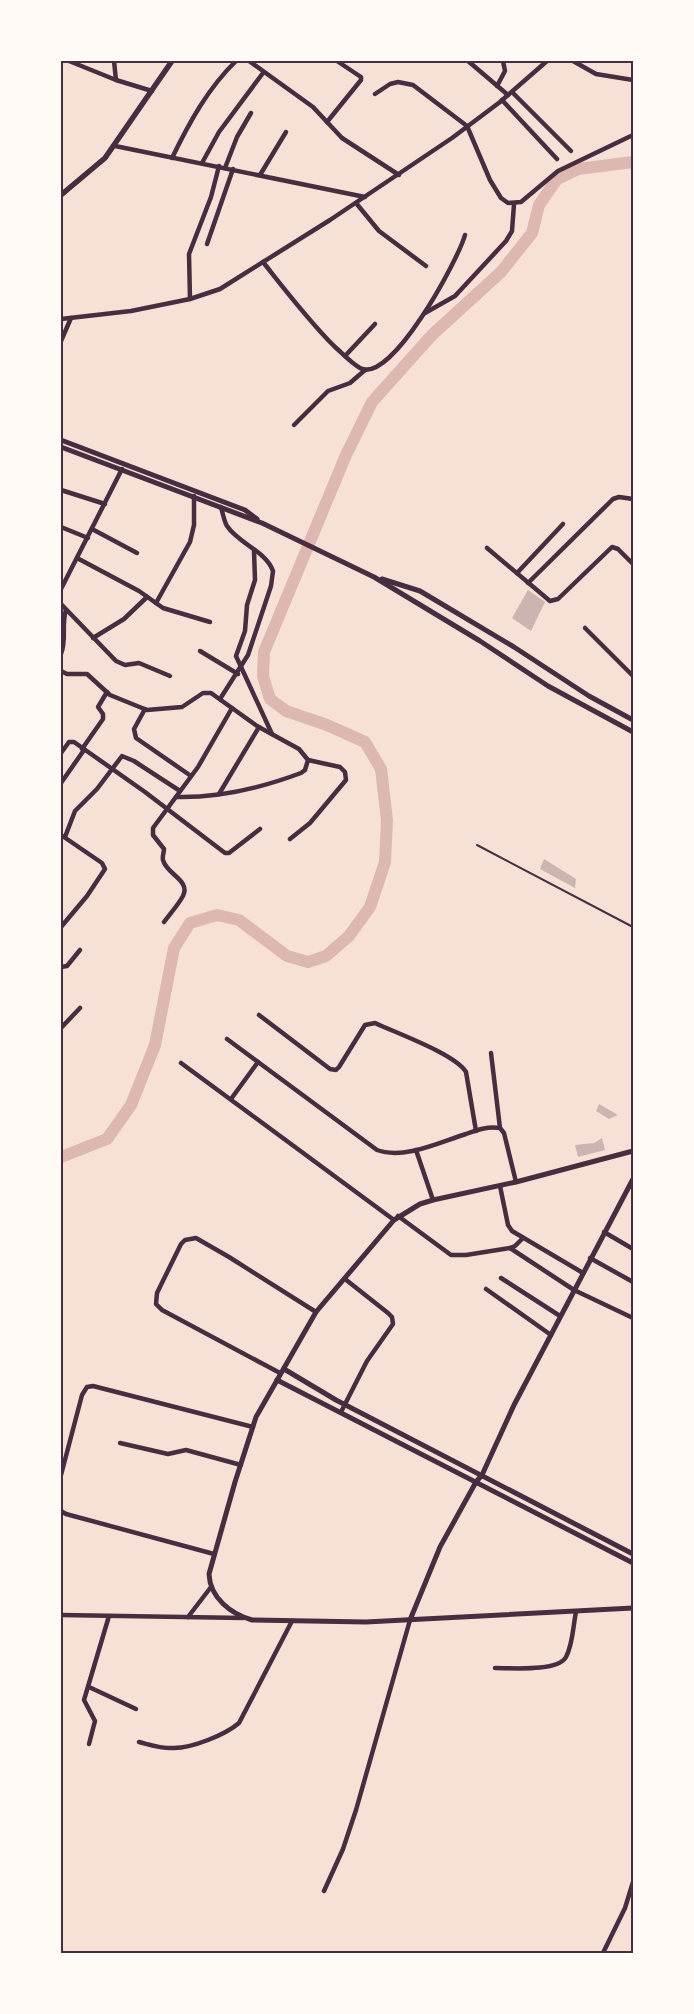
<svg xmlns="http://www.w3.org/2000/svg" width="694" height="2014" font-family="Signika,sans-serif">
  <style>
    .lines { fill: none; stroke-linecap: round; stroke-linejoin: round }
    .river { stroke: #dcb8b0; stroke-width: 12 }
    .building { fill: #ccb4b1 }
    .service { stroke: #4a2c40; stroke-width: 2 }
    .minor { stroke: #4a2c40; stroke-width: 4.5 }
    .tertiary { stroke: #4a2c40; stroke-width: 5 }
    .secondary { stroke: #4a2c40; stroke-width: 5.5 }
    .neatline { fill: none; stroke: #4a2c40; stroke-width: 2 }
  </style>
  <rect width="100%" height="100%" fill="#f7e1d7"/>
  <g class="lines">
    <polyline class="river" points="61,1157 107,1139 131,1105 155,1045 174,948 190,923 217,915 239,920 287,956 308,962 326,956 349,936 370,907 385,862 387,820 381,769 365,742 327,725 286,711 270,699 263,676 264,652 346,455 372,402 432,335 501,272 532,233 539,205 557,179 578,169 633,162"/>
  </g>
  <g class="building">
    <polygon points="528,590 545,602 531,631 512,618"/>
    <polygon points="544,859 576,879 575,888 540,869"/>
    <polygon points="599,1104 618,1115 609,1119 596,1111"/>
    <polygon points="602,1138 605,1150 578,1157 575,1145 594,1143"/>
  </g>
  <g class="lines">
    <polyline class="service" points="477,845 633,927"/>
    <g class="minor">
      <polyline points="69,61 116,80 152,91"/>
      <polyline points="114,61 116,80"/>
      <polyline points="249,61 313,107 342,138 399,175"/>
      <polyline points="468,61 508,95"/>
      <polyline points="573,61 596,74 633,80"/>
      <polyline points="497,86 505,71 503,61"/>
      <polyline points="512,92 571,151"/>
      <polyline points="375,94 390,84 398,82 413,85 467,126 490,180 501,198 508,203 521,202 558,171 633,135"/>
      <polyline points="502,100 557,159"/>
      <polyline points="327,122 361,80 361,77 337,61"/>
      <polyline points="115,146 365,197"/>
      <path d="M172 158C189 123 208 88 236 61"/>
      <polyline points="202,163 219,132 263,73"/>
      <polyline points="225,168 237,137 251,113"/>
      <polyline points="260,175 286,132"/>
      <polyline points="356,203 379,231 426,266"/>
      <polyline points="207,244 233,169"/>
      <path d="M263 262C286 291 308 320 334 346 342 353 351 363 360 368 391 385 458 260 465 235"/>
      <polyline points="190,299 189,254 211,197 219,166"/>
      <polyline points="425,313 455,296 506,241 512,231 514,204"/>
      <polyline points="61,319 131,311 190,299 220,289 330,220 452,138 500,102 547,61"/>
      <polyline points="61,341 71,318"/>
      <polyline points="345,356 375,324"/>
      <polyline points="294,425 328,391 350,383 365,370"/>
      <polyline points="61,490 105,504"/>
      <polyline points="61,527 88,538"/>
      <polyline points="92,529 137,553"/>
      <polyline points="487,548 550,601 558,599 612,547 618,549 633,564"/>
      <polyline points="254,551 255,580 247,605 245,631 236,656 272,734"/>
      <polyline points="77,558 139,591 163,608 210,622"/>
      <polyline points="517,573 563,524"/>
      <polyline points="528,583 613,499 619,497 633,499"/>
      <polyline points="61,589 122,469"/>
      <polyline points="156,603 190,542 194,525 194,496"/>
      <polyline points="61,604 116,661 125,665 139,663 170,676"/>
      <polyline points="585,628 633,676"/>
      <polyline points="93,638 124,619 147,597"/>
      <polyline points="200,651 238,674"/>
      <path d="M61 654C67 639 61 625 66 610"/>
      <path d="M61 671 67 674H87L110 695 147 710 182 707 203 693H211L257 726 299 749 308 760 305 770 301 773C261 788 219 798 176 797"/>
      <path d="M220 699 248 655 271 586 273 571C266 551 239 544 227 526 224 521 223 514 221 507"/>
      <polyline points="145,709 134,729 136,738 191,776"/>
      <polyline points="82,749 103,719 103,714 98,707 107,692"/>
      <polyline points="61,753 69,742 74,742 145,792 225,853 229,853 260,829"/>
      <polyline points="61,783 84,750"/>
      <polyline points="219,794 259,727"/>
      <polyline points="61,835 102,863 105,869 87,896 61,927"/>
      <polyline points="65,837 75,811 97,789 122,756 134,761 180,791"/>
      <polyline points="290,839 310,823 346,780 345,772 340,767 308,760"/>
      <path d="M164 922C170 914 178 905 183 896 191 880 166 874 163 860 162 857 164 852 164 849L153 835V828L198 767 232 708"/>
      <polyline points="61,967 67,966 80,950"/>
      <path d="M259 1015 330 1069 336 1070 339 1067 365 1025 375 1023C396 1033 455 1054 466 1072L476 1131"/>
      <polyline points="61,1028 80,1008"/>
      <path d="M227 1039 377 1150C404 1160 440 1142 466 1134 477 1130 488 1126 500 1128L504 1133 516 1182"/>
      <polyline points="491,1053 500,1128"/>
      <polyline points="181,1063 394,1220"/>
      <polyline points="231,1099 258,1062"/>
      <polyline points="416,1150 433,1200"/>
      <polyline points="500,1186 508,1225 512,1231 583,1273"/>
      <polyline points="398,1216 451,1255 466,1255 510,1248 515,1246 523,1238"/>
      <polyline points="604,1232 633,1249"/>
      <polyline points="510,1248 574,1290 633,1318"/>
      <polyline points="590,1258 633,1282"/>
      <polyline points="501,1278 560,1316"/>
      <polyline points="486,1289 551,1335"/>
      <polyline points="280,1373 162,1310 156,1304 157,1293 181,1244 185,1240 196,1238 229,1257 316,1312"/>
      <polyline points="341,1412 367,1361 393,1324 392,1317 388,1313 345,1279"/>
      <polyline points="120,1443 168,1454 186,1450 241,1465"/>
      <polyline points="61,1475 82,1395 87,1387 93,1386 253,1427"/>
      <polyline points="61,1511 66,1514 214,1554"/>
      <polyline points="61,1615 243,1618"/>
      <polyline points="188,1617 211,1587"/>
      <path d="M495 1668C511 1668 558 1672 566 1657 573 1644 573 1626 576 1612"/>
      <polyline points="89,1687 136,1709"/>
      <path d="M139 1742C151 1745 162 1749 174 1748 192 1748 225 1735 239 1723L292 1621"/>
      <polyline points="89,1744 95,1721 84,1700 109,1616"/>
      <polyline points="324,1891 343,1849 356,1810 410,1620"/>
      <polyline points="603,1953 625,1908 633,1882"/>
    </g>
    <g class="tertiary">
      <polyline points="61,440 245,510 257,519"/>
      <polyline points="61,447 262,523 374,577 480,641 548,686 633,732"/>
      <polyline points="382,579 420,591 514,647 589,696 633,720"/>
      <path d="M633 1151 516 1182 433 1200 420 1204 394 1220 316 1312 256 1417 235 1482 209 1574C210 1598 231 1614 252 1620L366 1622 633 1608"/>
      <polyline points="284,1369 336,1400 633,1554"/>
      <polyline points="277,1380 633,1563"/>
      <polyline points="410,1620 440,1547 476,1482 482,1475 514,1405 633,1179"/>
    </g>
    <polyline class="secondary" points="61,195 105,158 172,61"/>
  </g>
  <rect width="694" height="2014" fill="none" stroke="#fffaf5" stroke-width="125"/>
  <rect x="62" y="62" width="570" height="1890" class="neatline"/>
</svg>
